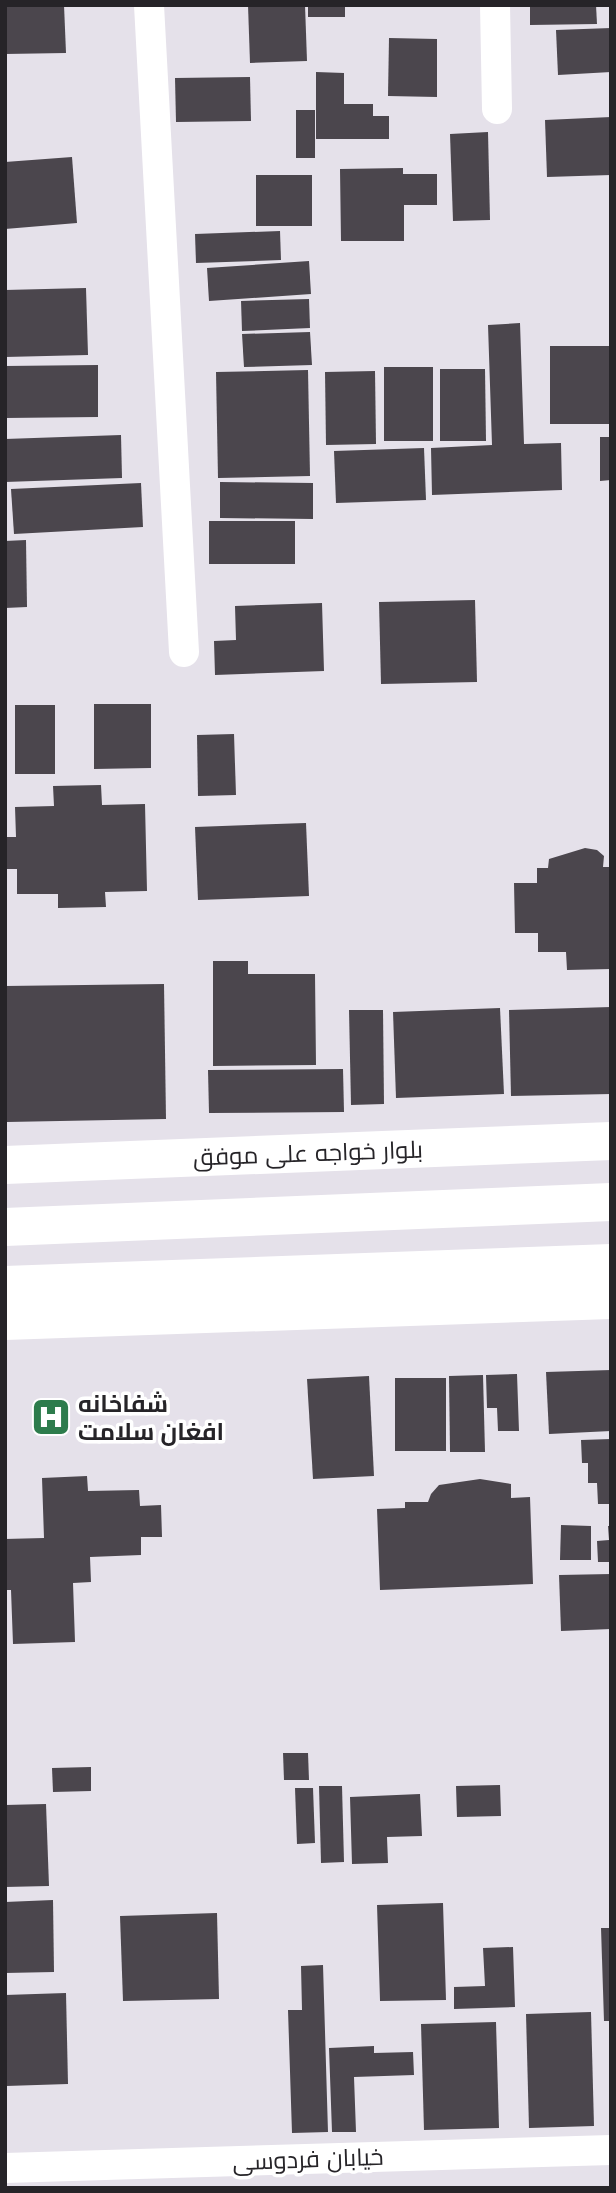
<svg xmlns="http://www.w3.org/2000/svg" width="616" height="2193" font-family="'Libre Baskerville',Cairo,serif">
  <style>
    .building { fill: #4b464d }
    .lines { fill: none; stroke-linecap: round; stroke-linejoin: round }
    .street { stroke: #fff; stroke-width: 30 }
    .secondary { stroke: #fff; stroke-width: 38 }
    .highway { stroke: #fff; stroke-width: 38 }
    .labels { text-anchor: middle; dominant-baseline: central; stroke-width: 7; stroke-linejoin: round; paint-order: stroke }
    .street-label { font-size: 24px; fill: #262428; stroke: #fff }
    .poi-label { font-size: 24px; font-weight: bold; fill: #262428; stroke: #fff; text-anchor: start }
  </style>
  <rect width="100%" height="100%" fill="#e5e1ea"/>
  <g class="building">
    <polygon points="5,5 64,5 66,53 5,54"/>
    <polygon points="248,5 305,5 307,61 250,63"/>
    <rect x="308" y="5" width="37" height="12"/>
    <polygon points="530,5 596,5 597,24 530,25"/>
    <polygon points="611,28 611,72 558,75 556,30"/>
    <polygon points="389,38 437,39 437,97 388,96"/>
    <polygon points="316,72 344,73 344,104 373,104 373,116 389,116 389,139 316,139"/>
    <polygon points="250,77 251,121 176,122 175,78"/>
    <rect x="296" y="110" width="19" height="48"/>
    <polygon points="611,117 611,175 547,177 545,120"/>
    <polygon points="488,132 490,220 453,221 450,134"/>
    <polygon points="72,157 77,223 5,229 5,162"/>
    <polygon points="403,168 403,174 437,174 437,205 404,205 404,241 341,241 340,169"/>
    <rect x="256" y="175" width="56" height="51"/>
    <polygon points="280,231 281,260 196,263 195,234"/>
    <polygon points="309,261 311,294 209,301 207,268"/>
    <polygon points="86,288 88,355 5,357 5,290"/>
    <polygon points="309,299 310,328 242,331 241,301"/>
    <polygon points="520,323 524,444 561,443 562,490 432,495 431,448 492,445 488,325"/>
    <polygon points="310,332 312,365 244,367 242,334"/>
    <rect x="550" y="346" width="61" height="78"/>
    <polygon points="98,365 98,417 5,418 5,366"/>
    <rect x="384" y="367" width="49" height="74"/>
    <polygon points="440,369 485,369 486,441 440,441"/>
    <polygon points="308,370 310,476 218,478 216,372"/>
    <polygon points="375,371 376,444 326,445 325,372"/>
    <polygon points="121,435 122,478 5,482 5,439"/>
    <polygon points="600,437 611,437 611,480 600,481"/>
    <polygon points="424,448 426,500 336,503 334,451"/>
    <polygon points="220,482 313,483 313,519 220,518"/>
    <polygon points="141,483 143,527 14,534 11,489"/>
    <rect x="209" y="521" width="86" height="43"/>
    <polygon points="26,540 27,607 5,608 5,541"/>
    <polygon points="475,600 477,682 381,684 379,602"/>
    <polygon points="322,603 324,671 215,675 214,641 236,640 235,606"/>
    <polygon points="94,704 151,704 151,768 94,769"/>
    <rect x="15" y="705" width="40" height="69"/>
    <polygon points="234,734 236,795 198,796 197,735"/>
    <polygon points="101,785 102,805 145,804 147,891 105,892 106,907 58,908 58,894 17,894 17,869 5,869 5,837 16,837 15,807 54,806 53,786"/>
    <polygon points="306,823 309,896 198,900 195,827"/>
    <polygon points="585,848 597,850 604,856 603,867 611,867 611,969 567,970 566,952 538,952 538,933 515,933 514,883 537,883 537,868 548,868 549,859"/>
    <polygon points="213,961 248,961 248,974 315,974 316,1065 213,1066"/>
    <polygon points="164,984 166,1119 7,1122 5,986"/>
    <polygon points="611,1007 611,1094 511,1096 509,1010"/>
    <polygon points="500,1008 504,1094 396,1098 393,1012"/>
    <polygon points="349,1010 383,1010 384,1104 351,1105"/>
    <polygon points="343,1069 344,1112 209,1113 208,1070"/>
    <polygon points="611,1370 611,1431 549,1434 546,1372"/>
    <polygon points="517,1374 519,1431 498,1431 497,1408 487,1408 486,1375"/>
    <polygon points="483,1375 485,1452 450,1452 449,1376"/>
    <polygon points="369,1376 374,1476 313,1479 307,1379"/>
    <rect x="395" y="1378" width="51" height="73"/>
    <polygon points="611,1439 611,1504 598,1504 597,1483 588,1483 588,1463 582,1463 581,1440"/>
    <polygon points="87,1476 88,1491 139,1490 140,1506 161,1505 162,1537 141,1537 141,1555 90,1557 91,1582 73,1583 75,1642 13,1644 11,1590 5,1590 5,1539 44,1538 42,1478"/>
    <polygon points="480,1479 511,1484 511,1498 530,1497 533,1584 380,1590 377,1509 405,1508 405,1502 428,1502 431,1494 439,1485"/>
    <polygon points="561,1525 591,1526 591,1560 560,1560"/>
    <polygon points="608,1526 611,1526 611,1562 598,1562 597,1541 609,1540"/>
    <polygon points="611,1574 611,1629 561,1631 559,1575"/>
    <polygon points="283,1753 308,1753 309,1780 284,1780"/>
    <polygon points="91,1767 91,1791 53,1792 52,1768"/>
    <polygon points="500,1785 501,1816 457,1817 456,1786"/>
    <polygon points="319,1786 342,1786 344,1862 321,1863"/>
    <polygon points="295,1788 313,1788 315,1843 297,1844"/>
    <polygon points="420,1794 422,1836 387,1837 388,1863 352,1864 350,1797"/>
    <polygon points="46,1804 49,1886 5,1887 5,1805"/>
    <polygon points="53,1900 54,1972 5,1973 5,1902"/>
    <polygon points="443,1903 446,2000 380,2001 377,1905"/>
    <polygon points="217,1913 219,1999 123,2001 120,1916"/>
    <polygon points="601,1928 611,1928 611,2021 604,2021"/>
    <polygon points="513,1947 515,2007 454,2009 454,1987 485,1986 483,1948"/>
    <polygon points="323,1965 328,2132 292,2133 288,2010 302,2010 301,1966"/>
    <polygon points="66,1993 68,2084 6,2086 5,1995"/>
    <polygon points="591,2012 594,2126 529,2128 526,2014"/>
    <polygon points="496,2022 499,2128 424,2130 421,2024"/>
    <polygon points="374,2046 374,2053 413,2052 414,2075 354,2077 356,2132 332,2132 329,2048"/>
  </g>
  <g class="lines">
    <g class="street">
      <polyline points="149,5 184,652"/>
      <polyline points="495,5 497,109"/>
      <polyline points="5,2168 611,2150"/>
    </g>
    <g class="secondary">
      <polyline points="5,1165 611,1141"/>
      <polyline points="5,1321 611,1300"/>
    </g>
    <g class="highway">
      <polyline points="5,1227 611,1202"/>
      <polyline points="5,1285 611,1263"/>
    </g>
  </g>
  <defs>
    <g id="hospital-square" transform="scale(2.0125)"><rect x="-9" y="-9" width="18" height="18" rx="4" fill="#2d7c4c" stroke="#fff"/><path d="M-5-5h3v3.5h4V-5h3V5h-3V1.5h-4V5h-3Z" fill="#fff"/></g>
  </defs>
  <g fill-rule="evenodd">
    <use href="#hospital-square" x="51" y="1417"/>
  </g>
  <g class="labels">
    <g class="street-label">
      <text transform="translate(308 1153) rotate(-2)">بلوار خواجه علی موفق</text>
      <text transform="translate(308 2159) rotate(-2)">خیابان فردوسی</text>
    </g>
    <g class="poi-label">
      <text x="78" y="1403">شفاخانه<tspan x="78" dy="28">افغان سلامت</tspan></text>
    </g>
  </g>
  <rect width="616" height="2193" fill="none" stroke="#262428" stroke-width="14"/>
</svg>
